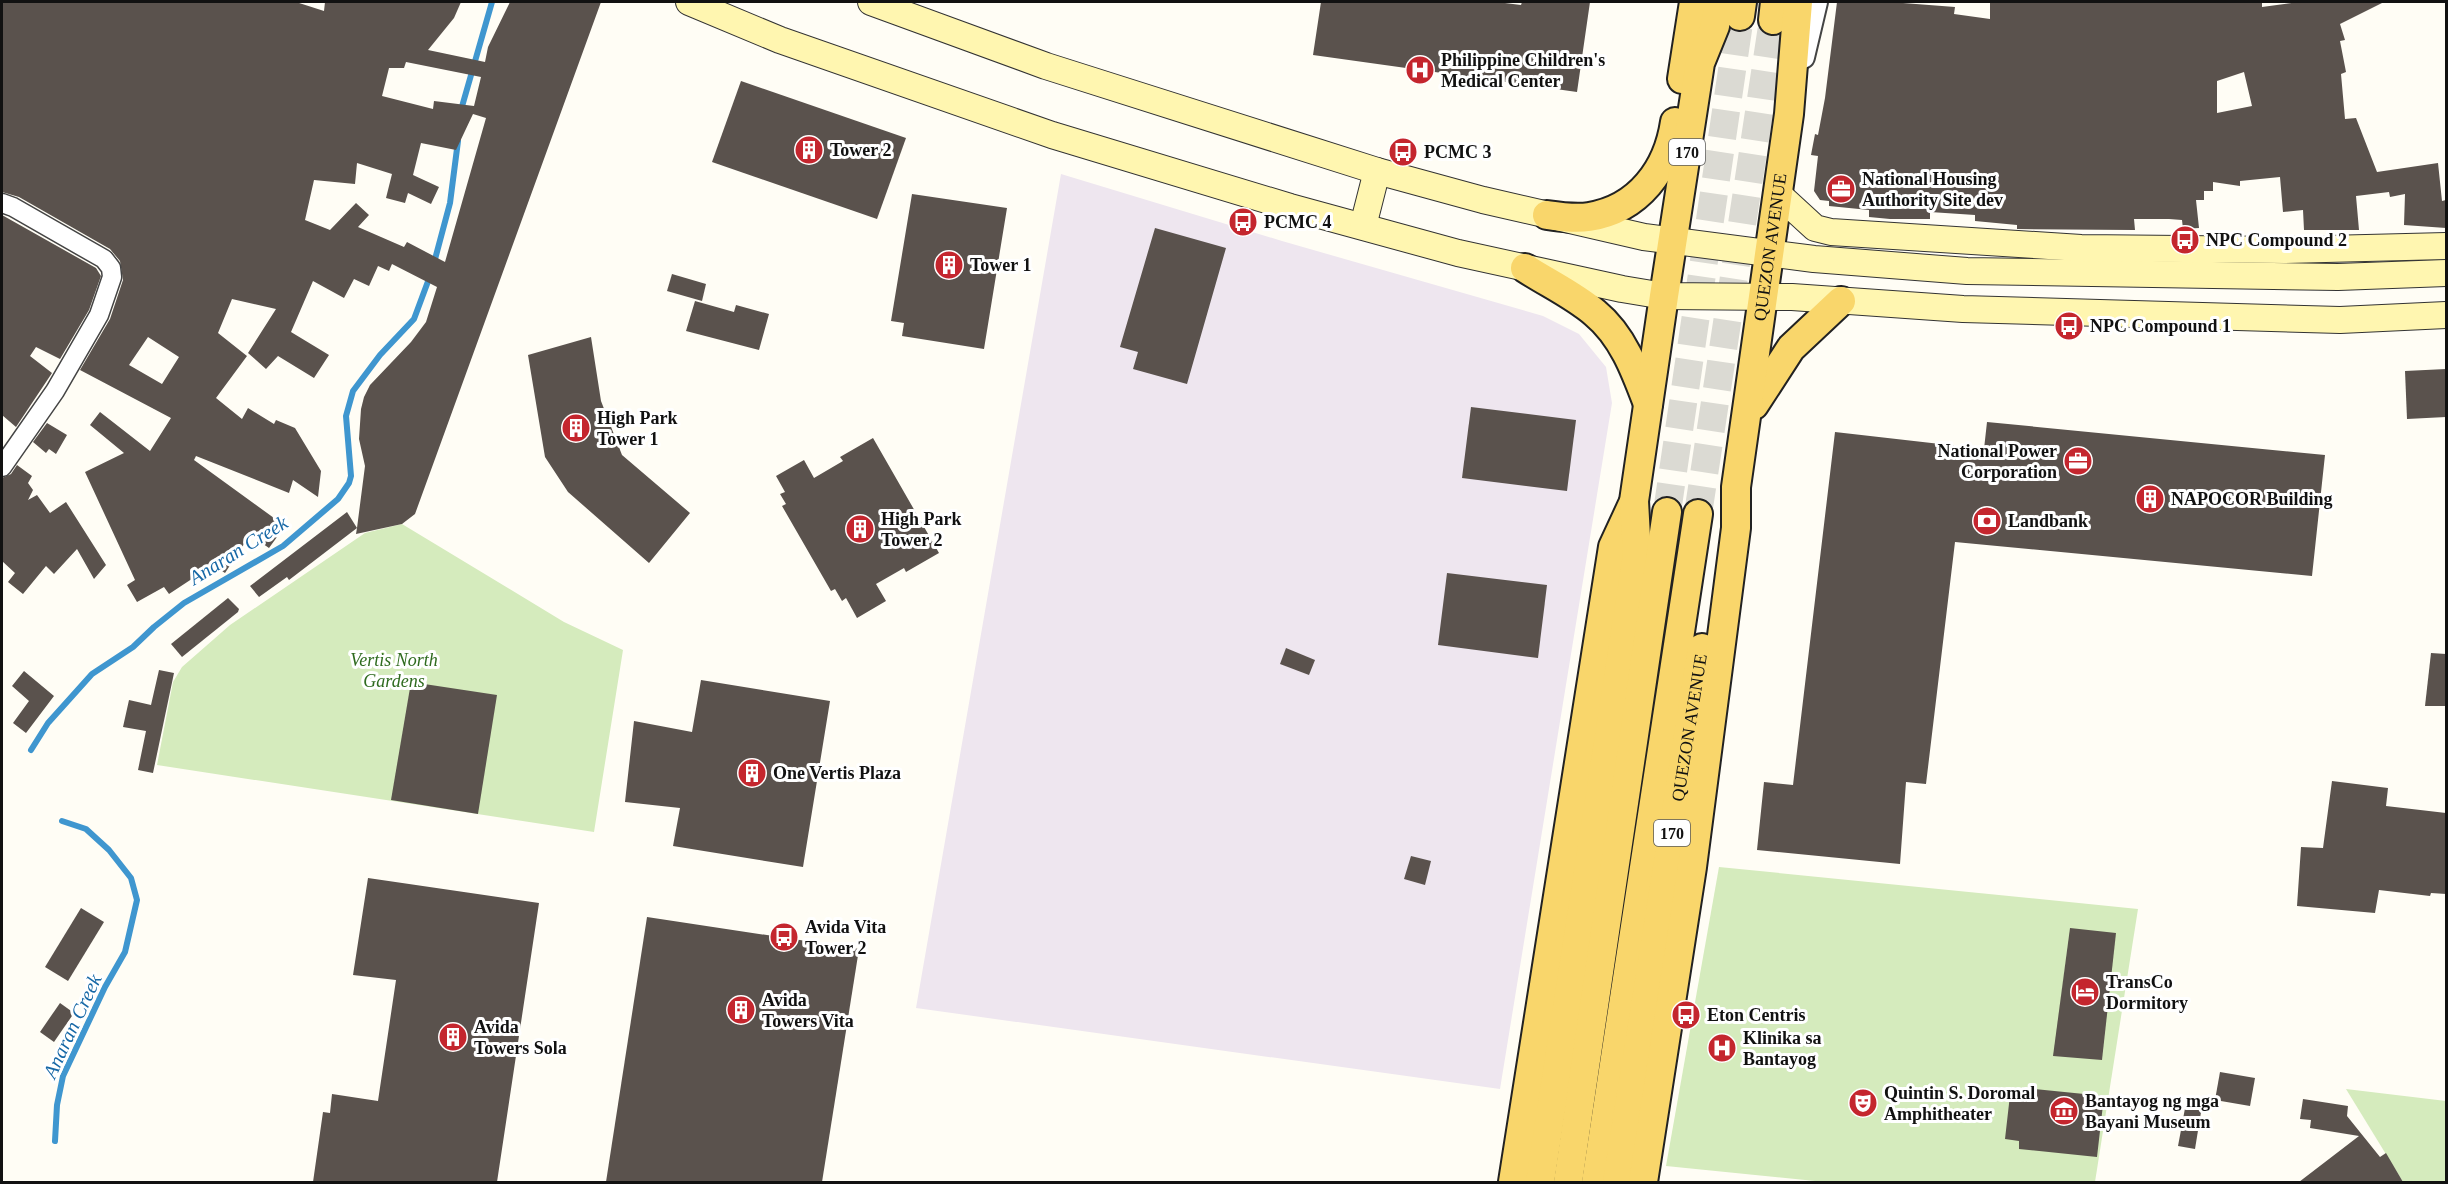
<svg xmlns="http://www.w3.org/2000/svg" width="2448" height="1184" font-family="Georgia,serif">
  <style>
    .industrial { fill: #eee6ef }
    .green { fill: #d5ebbd }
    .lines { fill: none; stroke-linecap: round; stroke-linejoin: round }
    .stream { stroke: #3f96cf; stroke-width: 6 }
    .building { fill: #5a524d; fill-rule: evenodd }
    .primary-tunnel { stroke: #dbdad3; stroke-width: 28; stroke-dasharray: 28 14; stroke-linecap: butt }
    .minor-casing { stroke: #444; stroke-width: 21 }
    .tertiary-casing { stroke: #444; stroke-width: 26 }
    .secondary-casing { stroke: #333; stroke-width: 28 }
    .primary-casing { stroke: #222; stroke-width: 32 }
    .minor { stroke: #fff; stroke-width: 18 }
    .tertiary { stroke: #fff; stroke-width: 22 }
    .secondary { stroke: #fff6b0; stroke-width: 26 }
    .primary { stroke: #f9d66b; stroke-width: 28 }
    .labels { text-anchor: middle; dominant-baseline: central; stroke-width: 6; stroke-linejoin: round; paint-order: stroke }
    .shield { fill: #fff; stroke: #585858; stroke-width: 1.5 }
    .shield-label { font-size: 16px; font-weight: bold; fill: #111 }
    .poi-label { font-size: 18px; font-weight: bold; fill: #111; stroke: #fff; text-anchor: start }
    .street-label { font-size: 18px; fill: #111; stroke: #fff }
    .park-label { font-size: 18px; font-style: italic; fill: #2f6b1f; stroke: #fff }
    .water-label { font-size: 20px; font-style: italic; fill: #1768a6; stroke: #fff }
  </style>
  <rect width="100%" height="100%" fill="#fffdf5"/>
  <polygon class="industrial" points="1061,174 1282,241 1543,316 1579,334 1606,367 1612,403 1500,1089 916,1008"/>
  <g class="green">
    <polygon points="402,524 564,622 623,650 594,832 157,765 173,682 182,667 230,625 365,533"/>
    <polygon points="1719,867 2138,909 2095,1182 1825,1182 1666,1166"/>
    <polygon points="2346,1089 2446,1101 2446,1182 2403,1182"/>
  </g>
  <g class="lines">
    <g class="stream">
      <polyline points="461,110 492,2"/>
      <polyline points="434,263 450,203 458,141"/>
      <polyline points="31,750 48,723 92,674 133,647 154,627 184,603 283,546 338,499 349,483 351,476 346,416 353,391 380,355 414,319 430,276"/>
      <polyline points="55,1141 57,1105 63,1076 105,987 125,952 137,900 131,878 109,850 86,829 62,821"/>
    </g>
  </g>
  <g class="building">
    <path d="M2 2H296L324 11 325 2H461L454 18 428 50 485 62 488 47 510 2H601L415 514 402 524 356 534 357 528 289 580 287 577 259 597 250 586 347 512 357 528 365 466 359 439 361 409 364 397 370 385 411 342 426 322 437 287 392 264 389 271 378 266 369 286 354 279 344 298 313 281 291 332 329 355 314 378 278 356 266 369 248 353 276 309 232 299 218 333 247 356 216 398 242 419 248 408 274 424 276 420 295 428 321 471 318 497 293 480 289 493 196 456 194 460 285 526 269 548 250 535 225 573 213 565 169 594 164 587 137 602 127 585 135 580 85 472 124 453 90 425 100 412 150 451 171 418 80 370 110 319 123 280 120 261 110 249 19 197 2 192ZM406 62 481 77 474 106 434 101 433 109 382 96 389 68H404ZM473 114 486 118 445 262 407 242 404 247 358 227 369 215 356 203 330 230 305 220 314 180 355 184 357 163 392 174 386 198 405 203 408 193 431 204 439 187 413 175 421 143 456 150ZM148 337 179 357 162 384 129 365Z"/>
    <polygon points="1321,2 1497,2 1521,5 1522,2 1590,2 1577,92 1313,55"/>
    <path d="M1837 2H1890L1955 7 1954 14 1990 19V2H2262V7L2299 2H2384L2340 24 2345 40 2340 41 2346 72 2341 74 2345 119 2356 118 2377 172 2438 163 2442 201 2446 200V228L2404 225 2405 194 2390 197 2389 192 2356 196 2359 230H2304L2303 210 2283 212 2280 177 2240 181V186L2213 182V191H2204V200H2196L2199 228 2183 229 2182 220 2169 219H2134L2135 230 2017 229V225L1975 221V215L1930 212V219H1890L1869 217V210L1829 206V201L1820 200 1814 191 1818 156 1811 155 1815 134 1818 135 1825 98ZM2244 72 2252 106 2217 113V81Z"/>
    <polygon points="741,81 906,138 877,219 712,162"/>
    <polygon points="912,194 1007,208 984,349 902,336 904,323 891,321"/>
    <polygon points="2,215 96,268 101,276 89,310 60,359 36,347 30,356 52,373 16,427 2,415"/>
    <polygon points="1155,228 1226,248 1187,384 1133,369 1138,352 1120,347"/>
    <polygon points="672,274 706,284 702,301 667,291"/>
    <polygon points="695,301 734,312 736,305 769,314 759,350 686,331"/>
    <polygon points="591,337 601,401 622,455 690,513 649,563 568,492 545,457 528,355"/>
    <polygon points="2446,369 2446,417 2407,419 2405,371"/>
    <polygon points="1471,407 1576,420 1567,491 1462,478"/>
    <polygon points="1987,422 2325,455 2312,576 1955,542 1926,784 1906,782 1900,864 1757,850 1764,782 1793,785 1835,432 1984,449"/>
    <polygon points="47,423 67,435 56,454 49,449 46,453 33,442"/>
    <polygon points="873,438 939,553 906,572 904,568 876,584 886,601 857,618 846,598 842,601 835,589 831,591 782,506 786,504 780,494 785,492 776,476 804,460 814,478 843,461 840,457"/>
    <polygon points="17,465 32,476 28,483 33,490 28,500 37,495 50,513 66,502 106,565 94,579 77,549 54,574 46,566 23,594 8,582 15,573 2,561 2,478 11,474"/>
    <polygon points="1447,573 1547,585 1538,658 1438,645"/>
    <polygon points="228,598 239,609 238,612 182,657 171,644"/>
    <polygon points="1286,648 1315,660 1309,675 1280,664"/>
    <polygon points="2431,653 2446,654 2446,706 2425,706"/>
    <polygon points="159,670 174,673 153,773 138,770 146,731 123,727 129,700 151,705"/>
    <polygon points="24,671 54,696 26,733 13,723 29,701 12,686"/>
    <polygon points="701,680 830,701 803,867 673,846 680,808 625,802 634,721 692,732"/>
    <polygon points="411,682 497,695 478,814 391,800"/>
    <polygon points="2332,781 2388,788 2386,806 2446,813 2446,894 2431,893 2430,896 2379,890 2375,913 2297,906 2301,847 2323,848"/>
    <polygon points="1411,856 1431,861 1425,885 1404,879"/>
    <polygon points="368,878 539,903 497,1182 313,1182 323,1112 330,1113 332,1094 378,1101 396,980 353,975"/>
    <polygon points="81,908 104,922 68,981 45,967"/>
    <polygon points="647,917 859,949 822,1182 606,1182"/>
    <polygon points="2070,928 2116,933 2102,1060 2053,1056"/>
    <polygon points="60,1003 74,1013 54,1042 40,1032"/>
    <polygon points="2220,1072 2255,1078 2250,1106 2215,1100"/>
    <polygon points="2025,1088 2104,1096 2097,1157 2019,1149 2019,1141 2005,1139 2010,1095 2024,1097"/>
    <polygon points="2303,1099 2348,1106 2347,1116 2380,1157 2386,1153 2403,1182 2299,1182 2359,1136 2310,1128 2311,1120 2300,1119"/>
    <polygon points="2186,1103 2202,1106 2195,1149 2178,1146"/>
  </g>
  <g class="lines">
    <g class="primary-tunnel">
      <polyline points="1667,512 1740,16"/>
      <polyline points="1698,514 1773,20"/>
    </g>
    <g class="minor-casing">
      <polyline id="minor" points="2,203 13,207 104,259 111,268 112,277 99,315 55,391 2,467"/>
    </g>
    <g class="tertiary-casing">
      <polyline id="tertiary" points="1803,57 1816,2"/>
    </g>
    <g class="secondary-casing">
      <g id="secondary">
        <polyline points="689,2 780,40 1052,135 1290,207 1458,253 1622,289 1664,296 1792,297 1963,309 2340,320 2446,315"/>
        <polyline points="871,2 1046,66 1377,171 1483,200 1644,237 1814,259 1967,271 2338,277 2446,273"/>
        <polyline points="1778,194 1815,228 1831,232 2081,248 2284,250 2446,246"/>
        <polyline points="1363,226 1377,171"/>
      </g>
    </g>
    <g class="primary-casing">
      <g id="primary">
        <polyline points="1740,16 1742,2"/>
        <polyline points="1773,20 1775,2"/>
        <polyline points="1682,79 1694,2"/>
        <path d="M1547 215C1561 217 1575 219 1589 217 1639 209 1668 169 1675 122"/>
        <path d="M1525 268C1548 283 1574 295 1595 313 1623 336 1636 372 1648 404"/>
        <polyline points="1754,405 1791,348 1841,301"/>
        <polyline points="1513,1182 1613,547 1632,506"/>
        <polyline points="1540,1182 1637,555 1634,501 1664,296 1700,63 1715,26 1719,2"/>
        <polyline points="1568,1182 1667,512"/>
        <polyline points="1596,1182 1698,514"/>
        <path id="s1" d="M1617 1182 1702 648"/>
        <path id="s2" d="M1643 1182 1692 867 1736 528V487L1789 114 1798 2"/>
      </g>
    </g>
    <use href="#minor" class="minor"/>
    <use href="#tertiary" class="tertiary"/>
    <use href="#secondary" class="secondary"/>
    <use href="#primary" class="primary"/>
  </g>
  <defs>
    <g id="hospital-disc" transform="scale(1.5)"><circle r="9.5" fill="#c4262e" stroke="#fff"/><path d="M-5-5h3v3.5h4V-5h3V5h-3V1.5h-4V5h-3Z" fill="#fff"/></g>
    <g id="building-disc" transform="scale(1.5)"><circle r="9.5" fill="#c4262e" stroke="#fff"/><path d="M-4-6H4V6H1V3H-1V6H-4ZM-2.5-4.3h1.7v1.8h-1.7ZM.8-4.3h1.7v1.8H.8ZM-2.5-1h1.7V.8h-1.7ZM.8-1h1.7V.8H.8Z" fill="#fff"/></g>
    <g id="bus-disc" transform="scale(1.5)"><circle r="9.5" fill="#c4262e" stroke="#fff"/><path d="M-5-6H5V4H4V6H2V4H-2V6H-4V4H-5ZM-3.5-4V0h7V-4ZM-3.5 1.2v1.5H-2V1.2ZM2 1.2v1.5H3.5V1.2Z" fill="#fff"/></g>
    <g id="office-disc" transform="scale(1.5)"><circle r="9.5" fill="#c4262e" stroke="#fff"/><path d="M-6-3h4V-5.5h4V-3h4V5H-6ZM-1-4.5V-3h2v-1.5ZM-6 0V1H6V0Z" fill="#fff"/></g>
    <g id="bank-disc" transform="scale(1.5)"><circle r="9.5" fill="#c4262e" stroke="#fff"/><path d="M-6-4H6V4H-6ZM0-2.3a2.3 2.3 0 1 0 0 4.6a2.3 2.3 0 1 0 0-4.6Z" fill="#fff"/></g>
    <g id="hotel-disc" transform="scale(1.5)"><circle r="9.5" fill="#c4262e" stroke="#fff"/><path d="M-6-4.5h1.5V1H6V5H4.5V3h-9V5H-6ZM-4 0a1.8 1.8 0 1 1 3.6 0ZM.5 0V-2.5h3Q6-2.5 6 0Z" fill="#fff"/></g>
    <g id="theatre-disc" transform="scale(1.5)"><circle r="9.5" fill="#c4262e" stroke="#fff"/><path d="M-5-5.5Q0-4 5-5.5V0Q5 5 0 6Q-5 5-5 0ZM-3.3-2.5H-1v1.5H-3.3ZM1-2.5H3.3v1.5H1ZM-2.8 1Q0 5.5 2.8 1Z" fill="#fff"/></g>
    <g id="museum-disc" transform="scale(1.5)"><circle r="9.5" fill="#c4262e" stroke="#fff"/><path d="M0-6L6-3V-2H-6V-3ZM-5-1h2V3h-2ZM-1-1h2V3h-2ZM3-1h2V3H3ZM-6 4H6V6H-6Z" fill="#fff"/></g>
  </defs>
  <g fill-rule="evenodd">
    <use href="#hospital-disc" x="1420" y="70"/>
    <use href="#building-disc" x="809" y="150"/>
    <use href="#bus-disc" x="1403" y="152"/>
    <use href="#office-disc" x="1841" y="189"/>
    <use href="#bus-disc" x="1243" y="222"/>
    <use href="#bus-disc" x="2185" y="240"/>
    <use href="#building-disc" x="949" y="265"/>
    <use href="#bus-disc" x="2069" y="326"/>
    <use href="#building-disc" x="576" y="428"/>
    <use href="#office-disc" x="2078" y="461"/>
    <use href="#building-disc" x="2150" y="499"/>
    <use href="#bank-disc" x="1987" y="521"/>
    <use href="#building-disc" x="860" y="529"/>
    <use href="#building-disc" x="752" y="773"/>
    <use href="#bus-disc" x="784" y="937"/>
    <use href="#hotel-disc" x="2085" y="992"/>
    <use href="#building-disc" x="741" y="1010"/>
    <use href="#bus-disc" x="1686" y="1015"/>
    <use href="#building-disc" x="453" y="1037"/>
    <use href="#hospital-disc" x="1722" y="1048"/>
    <use href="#theatre-disc" x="1863" y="1103"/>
    <use href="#museum-disc" x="2064" y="1111"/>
  </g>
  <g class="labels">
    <g class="shield">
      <rect x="1669" y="139" width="36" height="26" rx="4.5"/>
      <rect x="1654" y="820" width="36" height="26" rx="4.5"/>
    </g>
    <g class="shield-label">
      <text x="1687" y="152">170</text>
      <text x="1672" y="833">170</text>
    </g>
    <g class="poi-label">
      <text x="1441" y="60">Philippine Children's<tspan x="1441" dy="21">Medical Center</tspan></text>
      <text x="830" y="150">Tower 2</text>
      <text x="1424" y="152">PCMC 3</text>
      <text x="1862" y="179">National Housing<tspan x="1862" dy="21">Authority Site dev</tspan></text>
      <text x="1264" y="222">PCMC 4</text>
      <text x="2206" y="240">NPC Compound 2</text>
      <text x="970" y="265">Tower 1</text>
      <text x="2090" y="326">NPC Compound 1</text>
      <text x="597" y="418">High Park<tspan x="597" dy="21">Tower 1</tspan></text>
      <text x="2057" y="451" text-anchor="end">National Power<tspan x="2057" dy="21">Corporation</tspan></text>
      <text x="2171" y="499">NAPOCOR Building</text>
      <text x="881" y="519">High Park<tspan x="881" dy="21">Tower 2</tspan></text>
      <text x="2008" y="521">Landbank</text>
      <text x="773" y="773">One Vertis Plaza</text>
      <text x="805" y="927">Avida Vita<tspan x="805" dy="21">Tower 2</tspan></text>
      <text x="2106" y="982">TransCo<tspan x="2106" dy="21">Dormitory</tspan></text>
      <text x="762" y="1000">Avida<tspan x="762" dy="21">Towers Vita</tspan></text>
      <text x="1707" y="1015">Eton Centris</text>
      <text x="474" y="1027">Avida<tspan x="474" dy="21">Towers Sola</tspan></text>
      <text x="1743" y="1038">Klinika sa<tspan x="1743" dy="21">Bantayog</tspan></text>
      <text x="1884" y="1093">Quintin S. Doromal<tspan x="1884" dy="21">Amphitheater</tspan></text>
      <text x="2085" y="1101">Bantayog ng mga<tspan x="2085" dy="21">Bayani Museum</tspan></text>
    </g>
    <g class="street-label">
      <text stroke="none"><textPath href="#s2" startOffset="944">QUEZON AVENUE</textPath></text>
      <text stroke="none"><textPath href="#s1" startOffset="460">QUEZON AVENUE</textPath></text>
    </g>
    <g class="park-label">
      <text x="394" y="660">Vertis North<tspan x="394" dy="21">Gardens</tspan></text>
    </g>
    <g class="water-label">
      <text transform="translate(238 550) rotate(-32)">Anaran Creek</text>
      <text transform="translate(72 1026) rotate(-65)">Anaran Creek</text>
    </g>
  </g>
  <rect width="2448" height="1184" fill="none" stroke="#111111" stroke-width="6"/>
</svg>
